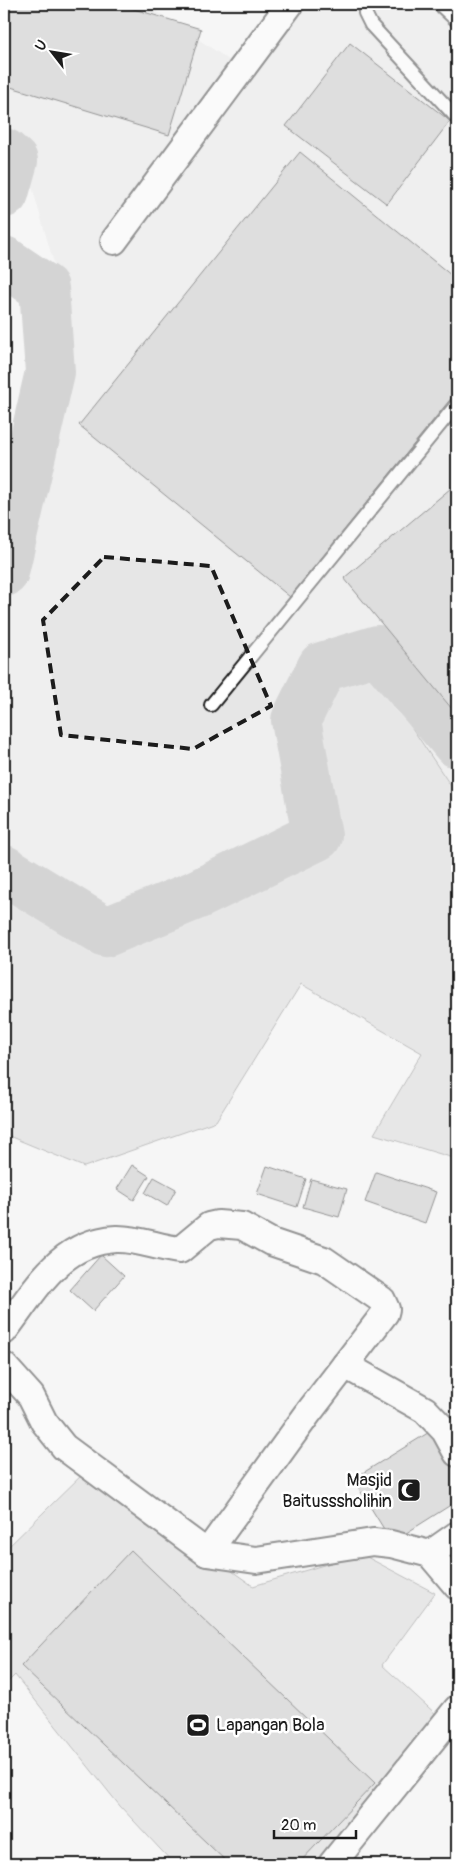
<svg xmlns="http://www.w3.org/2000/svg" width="461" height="1868" font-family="Pangolin,sans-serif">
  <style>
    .built { fill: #e6e6e6 }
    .green { fill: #d6d6d6; stroke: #797979 }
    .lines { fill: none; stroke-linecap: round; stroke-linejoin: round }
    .river { stroke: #acacac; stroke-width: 50 }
    .building { fill: #c0c0c0; stroke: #1c1c1c }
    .service-casing { stroke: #1c1c1c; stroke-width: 16 }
    .minor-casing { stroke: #1c1c1c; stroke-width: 30 }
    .service { stroke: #fff; stroke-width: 12 }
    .minor { stroke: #fff; stroke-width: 26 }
    .marked { fill: none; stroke: #1c1c1c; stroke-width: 4; stroke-dasharray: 10 6; stroke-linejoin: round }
    .labels { text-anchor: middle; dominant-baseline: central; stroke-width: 5; stroke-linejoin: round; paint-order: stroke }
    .poi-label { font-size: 18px; fill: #1c1c1c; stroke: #fff; text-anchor: end }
  </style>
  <rect width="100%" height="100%" fill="#f6f6f6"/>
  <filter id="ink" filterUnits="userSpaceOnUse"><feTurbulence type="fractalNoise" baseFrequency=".02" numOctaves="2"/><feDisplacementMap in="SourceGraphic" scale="10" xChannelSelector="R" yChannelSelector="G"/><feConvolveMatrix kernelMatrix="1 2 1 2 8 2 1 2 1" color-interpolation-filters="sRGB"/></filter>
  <g filter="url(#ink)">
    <polygon class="built" points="4,4 146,4 229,60 273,4 457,4 457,795 357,647 296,667 301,806 258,889 99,949 15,896 4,873 4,597 14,588 71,323 17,134 4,122"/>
    <g class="green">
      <polygon points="357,646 457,795 457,1159 374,1134 422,1053 301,984 216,1121 84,1167 4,1134 4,873 15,896 99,949 258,889 301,806 296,667"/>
      <polygon points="88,1469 253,1586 361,1554 435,1593 382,1665 450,1727 345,1864 174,1864 120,1806 15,1675 4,1686 4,1551"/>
    </g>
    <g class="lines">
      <g class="river">
        <polyline points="4,153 13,161 4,193"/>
        <polyline points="4,261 44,288 50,372 4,572"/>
        <polyline points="4,870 106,932 196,895 317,836 296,720 322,667 378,650 457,743"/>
      </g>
    </g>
    <g class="building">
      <polygon points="4,4 117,4 201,29 169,135 4,85"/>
      <polygon points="350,43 450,121 387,204 286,126"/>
      <polygon points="300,152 457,280 457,391 290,597 79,425"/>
      <polygon points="457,483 457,715 344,578"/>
      <polygon points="132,1165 149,1176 134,1200 117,1189"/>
      <polygon points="267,1166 306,1179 297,1207 257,1194"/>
      <polygon points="376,1172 436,1192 425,1223 365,1202"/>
      <polygon points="154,1177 176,1189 167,1206 145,1193"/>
      <polygon points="311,1179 347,1189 339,1217 303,1207"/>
      <polygon points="101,1255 124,1276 93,1311 70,1290"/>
      <polygon points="431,1431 457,1473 457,1501 392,1542 353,1479"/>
      <polygon points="131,1550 375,1783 298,1864 229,1864 21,1666"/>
    </g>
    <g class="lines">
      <g class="service-casing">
        <g id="service">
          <polyline points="365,4 365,13 371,25 457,118"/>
          <polyline points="439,4 457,21"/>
          <polyline points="211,705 457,404"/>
        </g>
      </g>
      <g class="minor-casing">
        <g id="minor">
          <polyline points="114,241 290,4"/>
          <path d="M4 1331C35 1291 59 1242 116 1239 137 1238 159 1248 180 1250L209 1226 218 1224 242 1226 271 1242 324 1260 382 1300 386 1309 385 1313 309 1412 207 1553"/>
          <polyline points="345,1365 425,1410 445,1431 457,1453"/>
          <polyline points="4,1366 31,1396 44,1422 64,1447 207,1553 256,1560 373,1542 391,1544 430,1554 457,1586"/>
          <polyline points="430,1554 457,1535"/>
          <polyline points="332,1864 457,1709"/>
        </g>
      </g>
      <use href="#service" class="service"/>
      <use href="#minor" class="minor"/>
    </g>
  </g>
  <path d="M0 0H461V1868H0ZM104 557 211 566 271 706 193 749 61 735 43 620Z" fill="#f6f6f6" fill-opacity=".55" fill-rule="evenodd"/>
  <path class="marked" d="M104 557 211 566 271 706 193 749 61 735 43 620Z"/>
  <defs>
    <g id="mosque-square" transform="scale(1.25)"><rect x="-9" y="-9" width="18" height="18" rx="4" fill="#1c1c1c" stroke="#fff"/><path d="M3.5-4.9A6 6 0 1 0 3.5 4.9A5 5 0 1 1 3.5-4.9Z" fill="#fff"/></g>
    <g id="stadium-square" transform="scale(1.25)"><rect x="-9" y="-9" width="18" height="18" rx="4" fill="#1c1c1c" stroke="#fff"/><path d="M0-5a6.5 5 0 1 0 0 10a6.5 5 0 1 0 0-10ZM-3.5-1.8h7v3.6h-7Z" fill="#fff"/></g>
  </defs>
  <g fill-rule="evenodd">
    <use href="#mosque-square" x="409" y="1490"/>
    <use href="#stadium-square" x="198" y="1725"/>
  </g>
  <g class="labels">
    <g class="poi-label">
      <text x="392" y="1480">Masjid<tspan x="392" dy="21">Baitusssholihin</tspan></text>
      <text x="216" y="1725" text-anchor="start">Lapangan Bola</text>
    </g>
  </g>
  <rect width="461" height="1868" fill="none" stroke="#fff" stroke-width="20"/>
  <rect x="10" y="10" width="441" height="1848" fill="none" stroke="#1c1c1c" stroke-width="2" filter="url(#ink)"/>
  <g transform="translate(52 52) rotate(301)" stroke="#ffffff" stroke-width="4" paint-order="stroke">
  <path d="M0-4L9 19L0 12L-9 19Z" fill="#1c1c1c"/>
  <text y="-8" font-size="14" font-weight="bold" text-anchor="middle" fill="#1c1c1c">U</text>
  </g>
  <path d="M274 1830v8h82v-8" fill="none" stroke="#1c1c1c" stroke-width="2.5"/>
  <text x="281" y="1830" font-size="15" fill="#1c1c1c" stroke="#ffffff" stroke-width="4" paint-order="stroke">20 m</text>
</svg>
